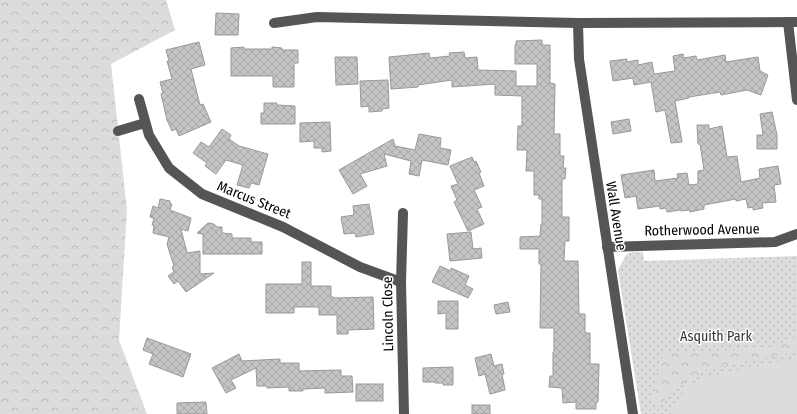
<svg xmlns="http://www.w3.org/2000/svg" width="797" height="414" font-family="'Fira Sans Condensed',sans-serif">
  <style>
    .grass { fill: url(#grass-dots) }
    .forest { fill: url(#forest-crowns) }
    .garden { fill: #dcdcdc }
    .building { fill: url(#building-cross-hatch); stroke: #999 }
    .lines { fill: none; stroke-linecap: round; stroke-linejoin: round }
    .minor { stroke: #555; stroke-width: 10 }
    .labels { text-anchor: middle; dominant-baseline: central; stroke-width: 3; stroke-linejoin: round; paint-order: stroke }
    .street-label { font-size: 14px; fill: #000; stroke: #fff }
    .park-label { font-size: 14px; fill: #333; stroke: #fff }
  </style>
  <defs>
    <pattern id="grass-dots" width="8" height="8" patternUnits="userSpaceOnUse"><rect width="8" height="8" fill="#dcdcdc"/><path d="M2 2h.1M6 6h.1" fill="none" stroke="#bbb" stroke-width="1.8" stroke-linecap="round"/></pattern>
    <pattern id="forest-crowns" width="20" height="18" patternUnits="userSpaceOnUse"><rect width="20" height="18" fill="#dcdcdc"/><path d="M2 6a3 3 0 1 1 6 0M12 15a3 3 0 1 1 6 0" fill="none" stroke="#bbb"/></pattern>
    <pattern id="building-cross-hatch" width="8" height="8" patternUnits="userSpaceOnUse"><rect width="8" height="8" fill="#c4c4c4"/><path d="M0 0l8 8M0 8l8-8" fill="none" stroke="#a7a7a7"/></pattern>
  </defs>
  <rect width="100%" height="100%" fill="#fff"/>
  <polygon class="grass" points="632,252 643,252 644,261 797,256 797,414 641,414 618,270 626,255"/>
  <g class="forest">
    <polygon points="0,0 166,0 175,30 111,64 127,210 119,340 147,414 0,414"/>
    <polygon points="797,337 797,352 709,369 672,390 659,407 651,401 660,360 665,353 767,348"/>
  </g>
  <polygon class="garden" points="797,358 797,414 670,414 687,386 710,376"/>
  <g class="building">
    <polygon points="216,13 239,14 238,35 215,35"/>
    <polygon points="542,40 542,45 550,45 550,83 555,84 554,134 560,134 560,156 564,156 563,168 566,168 565,179 562,179 562,217 569,217 569,241 565,241 564,261 578,261 579,314 585,314 585,333 590,333 590,364 599,364 598,402 596,402 596,409 576,409 576,402 563,403 562,388 549,387 550,376 553,376 553,352 554,352 554,328 540,328 541,264 539,264 539,249 520,249 520,237 540,236 541,224 542,224 542,199 539,199 539,195 534,195 534,171 526,171 527,150 517,150 518,126 522,126 522,96 495,95 495,84 452,87 452,80 418,85 418,87 391,89 389,57 429,53 430,58 450,56 449,53 464,52 465,58 477,57 478,70 516,71 516,86 537,86 537,64 515,64 515,45 516,45 516,41"/>
    <polygon points="199,42 205,65 191,69 200,105 203,104 211,122 179,136 176,129 172,131 167,120 161,94 163,93 160,82 172,79 167,61 169,61 166,50"/>
    <polygon points="244,47 244,49 272,49 272,47 282,48 282,50 298,50 298,63 294,63 294,87 273,87 273,76 231,76 231,48"/>
    <polygon points="683,54 684,58 696,56 697,60 725,55 726,62 758,57 760,71 768,75 761,95 747,90 721,95 720,92 689,97 689,98 675,101 682,142 671,143 665,110 656,112 651,82 634,85 633,78 613,81 610,61 627,59 627,62 638,60 638,65 652,62 654,74 675,71 673,56"/>
    <polygon points="335,57 357,57 358,84 336,85"/>
    <polygon points="388,80 389,108 382,109 382,111 369,112 369,106 361,107 360,81"/>
    <polygon points="264,103 277,103 277,105 295,106 295,124 261,124 261,113 264,113"/>
    <polygon points="772,112 777,135 777,149 757,149 757,135 763,135 760,114"/>
    <polygon points="629,119 631,131 613,134 611,122"/>
    <polygon points="330,122 331,151 322,152 322,148 314,148 314,141 300,142 300,123"/>
    <polygon points="697,125 709,125 709,129 722,126 727,157 737,156 741,182 760,178 759,169 778,166 781,184 774,185 776,202 762,203 763,208 753,210 753,207 748,208 746,199 736,201 736,199 704,205 704,209 690,212 690,210 681,211 680,210 667,212 666,208 660,209 660,206 638,209 636,196 625,198 621,175 654,170 655,181 678,178 677,174 687,173 689,185 698,184 698,171 704,170 700,144 698,144"/>
    <polygon points="222,129 231,135 229,139 239,146 268,154 259,185 251,183 249,188 237,185 243,165 226,160 216,174 205,166 207,163 193,153 201,142 209,147"/>
    <polygon points="419,134 441,138 440,148 451,150 448,165 422,160 419,176 409,174 411,161 384,154 387,166 360,174 367,186 353,194 339,170 393,139 395,146 415,150"/>
    <polygon points="472,157 474,162 476,161 481,172 479,173 484,186 474,190 482,207 477,209 484,224 468,231 454,202 457,200 451,186 458,184 450,166"/>
    <polygon points="160,199 170,201 170,204 172,204 170,210 191,218 188,231 181,229 187,253 200,251 200,274 214,273 186,292 178,281 174,284 168,276 174,272 172,267 174,266 167,244 169,237 153,233 154,225 152,225 154,218 150,217 153,206 158,208"/>
    <polygon points="369,204 374,234 356,237 355,233 344,234 341,217 354,215 353,206"/>
    <polygon points="208,223 214,224 217,227 222,227 222,233 232,234 232,238 251,238 251,242 262,242 262,254 203,254 203,234 197,233"/>
    <polygon points="471,232 473,249 481,248 482,258 450,261 447,234"/>
    <polygon points="302,262 311,262 311,286 331,286 331,297 334,297 334,298 373,297 374,329 348,330 348,334 337,334 337,315 319,315 319,307 294,307 294,313 266,313 266,284 302,284"/>
    <polygon points="440,266 451,271 451,268 469,276 465,285 473,289 468,298 432,282"/>
    <polygon points="438,301 458,301 458,329 446,329 446,313 438,314"/>
    <polygon points="508,302 510,312 496,314 494,305"/>
    <polygon points="147,338 191,354 183,377 149,364 153,354 143,350"/>
    <polygon points="239,354 242,361 280,359 280,363 299,363 299,371 341,370 341,376 352,376 353,392 325,393 325,388 303,389 303,391 289,391 289,387 267,388 267,386 257,386 256,368 231,380 236,388 226,393 212,368"/>
    <polygon points="491,354 494,366 502,364 504,374 502,374 505,390 490,394 485,374 479,376 475,358"/>
    <polygon points="453,367 453,385 443,385 443,383 435,383 435,382 423,382 423,368"/>
    <rect x="356" y="384" width="27" height="17"/>
    <polygon points="206,402 207,414 177,414 177,403"/>
    <rect x="472" y="405" width="18" height="9"/>
  </g>
  <g class="lines">
    <g class="minor">
      <polyline points="788,22 797,100"/>
      <polyline points="274,23 317,17 578,23 797,22"/>
      <polyline points="578,23 579,59 633,414"/>
      <polyline points="139,99 149,135 169,168 202,194 283,227 360,267 401,282"/>
      <polyline points="118,131 145,123"/>
      <polyline points="403,213 401,282 404,414"/>
      <polyline points="607,247 775,242 797,234"/>
    </g>
  </g>
  <g class="labels">
    <g class="street-label">
      <text transform="translate(254 200) rotate(22)">Marcus Street</text>
      <text transform="translate(616 216) rotate(81)">Wall Avenue</text>
      <text transform="translate(702 230) rotate(-1)">Rotherwood Avenue</text>
      <text transform="translate(388 314) rotate(-91)">Lincoln Close</text>
    </g>
    <g class="park-label">
      <text x="716" y="336">Asquith Park</text>
    </g>
  </g>
</svg>
